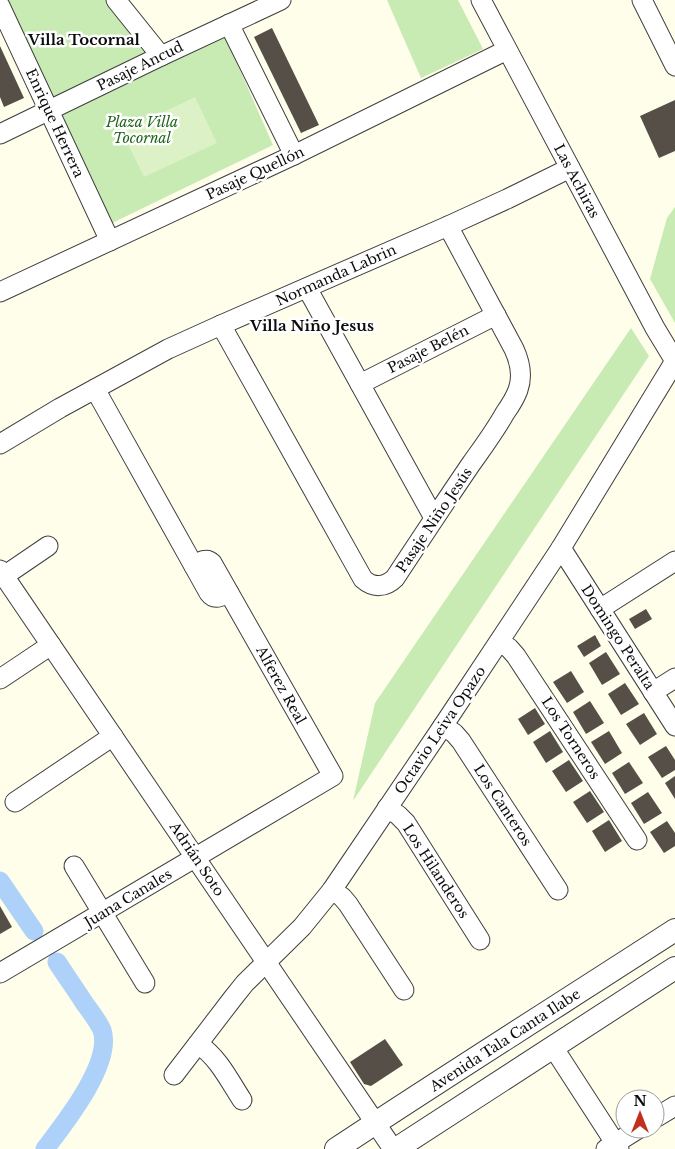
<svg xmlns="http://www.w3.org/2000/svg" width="675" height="1149" font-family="'Libre Baskerville',serif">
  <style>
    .green { fill: #c8eab3 }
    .pitch { fill: #dcf1c5 }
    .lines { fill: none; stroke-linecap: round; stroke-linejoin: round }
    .canal { stroke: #add1f8; stroke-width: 19 }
    .building { fill: #554f48 }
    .minor-casing { stroke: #3f3f3f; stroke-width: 21 }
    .tertiary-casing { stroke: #3f3f3f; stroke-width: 24 }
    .minor { stroke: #fff; stroke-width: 19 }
    .tertiary { stroke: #fff; stroke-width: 22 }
    .labels { text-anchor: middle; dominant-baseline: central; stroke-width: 5; stroke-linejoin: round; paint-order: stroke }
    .street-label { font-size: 14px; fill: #0c0c0c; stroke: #fff }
    .park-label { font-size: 14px; font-style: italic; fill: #1f651a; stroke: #fff }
    .neighbourhood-label { font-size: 15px; font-weight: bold; fill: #0c0c0c; stroke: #fff }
  </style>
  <rect width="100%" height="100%" fill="#fffeeb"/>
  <g class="green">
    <polygon points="8,0 109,0 164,62 224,34 273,145 106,226"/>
    <polygon points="387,0 458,0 483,49 421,78"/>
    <polygon points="675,207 675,323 650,279 667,218"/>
    <polygon points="631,328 649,356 353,801 375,703"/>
  </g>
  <polygon class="pitch" points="195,97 217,143 144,177 122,132"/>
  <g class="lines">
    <g class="canal">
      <polyline points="0,881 34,931"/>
      <path d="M45 1149C64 1124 113 1063 102 1030 98 1021 91 1012 85 1004 76 990 66 976 57 962"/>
    </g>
  </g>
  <g class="building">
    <polygon points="272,28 319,125 301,133 254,37"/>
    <polygon points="0,46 24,98 4,107 0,97"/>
    <polygon points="675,100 675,151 659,158 640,116"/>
    <polygon points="646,609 652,619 635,629 629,619"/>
    <polygon points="595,635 601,646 584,657 577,646"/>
    <polygon points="606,652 620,674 602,685 589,663"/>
    <polygon points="571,671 584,692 567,703 553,682"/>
    <polygon points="625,683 639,704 621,715 608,694"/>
    <polygon points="590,701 604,723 586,734 573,712"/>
    <polygon points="535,708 545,724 528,735 518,719"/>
    <polygon points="644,713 657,734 640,745 626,724"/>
    <polygon points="550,731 563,752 546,763 533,742"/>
    <polygon points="609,731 622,753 605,764 591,742"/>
    <polygon points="666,746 675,760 675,770 662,778 648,757"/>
    <polygon points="569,760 583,781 566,792 552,771"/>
    <polygon points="629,762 643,783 625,794 612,773"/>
    <polygon points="675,776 675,799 665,783"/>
    <polygon points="590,791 604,812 587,823 573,802"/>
    <polygon points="648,792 662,813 644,824 631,803"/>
    <polygon points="609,820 622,841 605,852 592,831"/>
    <polygon points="667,821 675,833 675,846 664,853 650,832"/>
    <polygon points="0,906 12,927 0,934"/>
    <polygon points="385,1039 403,1065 371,1086 364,1084 350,1062"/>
  </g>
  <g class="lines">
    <g class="minor-casing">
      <g id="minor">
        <polyline points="116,0 161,56"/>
        <polyline points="481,0 655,328 675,361"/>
        <polyline points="642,0 675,66"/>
        <polyline points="0,6 110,241"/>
        <polyline points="229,24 294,155"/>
        <polyline points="0,134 161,56 281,0"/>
        <polyline points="307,288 434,518"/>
        <polyline points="0,292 294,155 507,50"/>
        <path d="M221 325 363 579C373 588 385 588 395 578 420 540 445 502 471 464 483 447 495 431 505 413 510 406 515 398 518 390 523 376 520 362 514 349L448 226"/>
        <polyline points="360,384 496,315"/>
        <path d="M95 389 209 593C215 601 221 596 229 593"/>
        <polyline points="0,444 60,408 168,349 221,325 448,226 507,199 570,168"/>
        <polyline points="561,548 675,726"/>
        <polyline points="0,570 393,1149"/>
        <polyline points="4,576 48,546"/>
        <polyline points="600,609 675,561"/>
        <polyline points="499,642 509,648 516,656 637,840"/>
        <polyline points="0,679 51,645"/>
        <polyline points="653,692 675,678"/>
        <polyline points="443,726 454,733 461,741 558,890"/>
        <polyline points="15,802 113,736"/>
        <polyline points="387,808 398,815 406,823 480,940"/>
        <polyline points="74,866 145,983"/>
        <polyline points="332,890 342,897 348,904 404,990"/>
        <path d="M0 973 333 776 212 563C206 557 200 562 194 566"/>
        <path d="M198 1044C218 1057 229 1080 242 1100"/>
        <polyline points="553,1047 619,1149"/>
        <polyline points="174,1075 233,998 245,983 302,927 332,890 443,726 561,548 675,361"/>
        <polyline points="655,1118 675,1106"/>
        <polyline points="606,1149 638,1129"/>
      </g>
    </g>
    <g class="tertiary-casing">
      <g id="tertiary">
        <path d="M336 1149C448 1075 562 1003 675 930"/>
        <polyline points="396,1149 675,968"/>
      </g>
    </g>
    <use href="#minor" class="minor"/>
    <use href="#tertiary" class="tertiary"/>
  </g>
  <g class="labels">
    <g class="street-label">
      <text transform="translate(140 66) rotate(-26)">Pasaje Ancud</text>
      <text transform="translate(55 123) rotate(65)">Enrique Herrera</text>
      <text transform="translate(255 173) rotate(-25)">Pasaje Quellón</text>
      <text transform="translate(577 181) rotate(62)">Las Achiras</text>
      <text transform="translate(336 275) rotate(-24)">Normanda Labrin</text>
      <text transform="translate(428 349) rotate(-27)">Pasaje Belén</text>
      <text transform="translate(434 520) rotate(-56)">Pasaje Niño Jesús</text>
      <text transform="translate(618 637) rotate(57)">Domingo Peralta</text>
      <text transform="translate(281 685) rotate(61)">Alferez Real</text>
      <text transform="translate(440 730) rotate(-56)">Octavio Leiva Opazo</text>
      <text transform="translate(571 738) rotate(57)">Los Torneros</text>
      <text transform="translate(503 805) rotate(57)">Los Canteros</text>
      <text transform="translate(197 859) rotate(56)">Adrián Soto</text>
      <text transform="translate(436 871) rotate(57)">Los Hilanderos</text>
      <text transform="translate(128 898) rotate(-31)">Juana Canales</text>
      <text transform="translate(505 1040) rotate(-33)">Avenida Tala Canta Ilabe</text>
    </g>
    <g class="park-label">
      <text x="142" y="122">Plaza Villa<tspan x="142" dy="16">Tocornal</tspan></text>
    </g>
    <g class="neighbourhood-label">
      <text x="84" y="39">Villa Tocornal</text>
      <text x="312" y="325">Villa Niño Jesus</text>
    </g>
  </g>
  <g transform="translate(640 1114)"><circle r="24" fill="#ffffff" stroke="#9e9e9e"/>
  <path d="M0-4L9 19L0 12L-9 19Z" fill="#c12f1f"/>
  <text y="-8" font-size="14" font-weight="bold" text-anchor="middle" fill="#0c0c0c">N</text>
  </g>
</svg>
